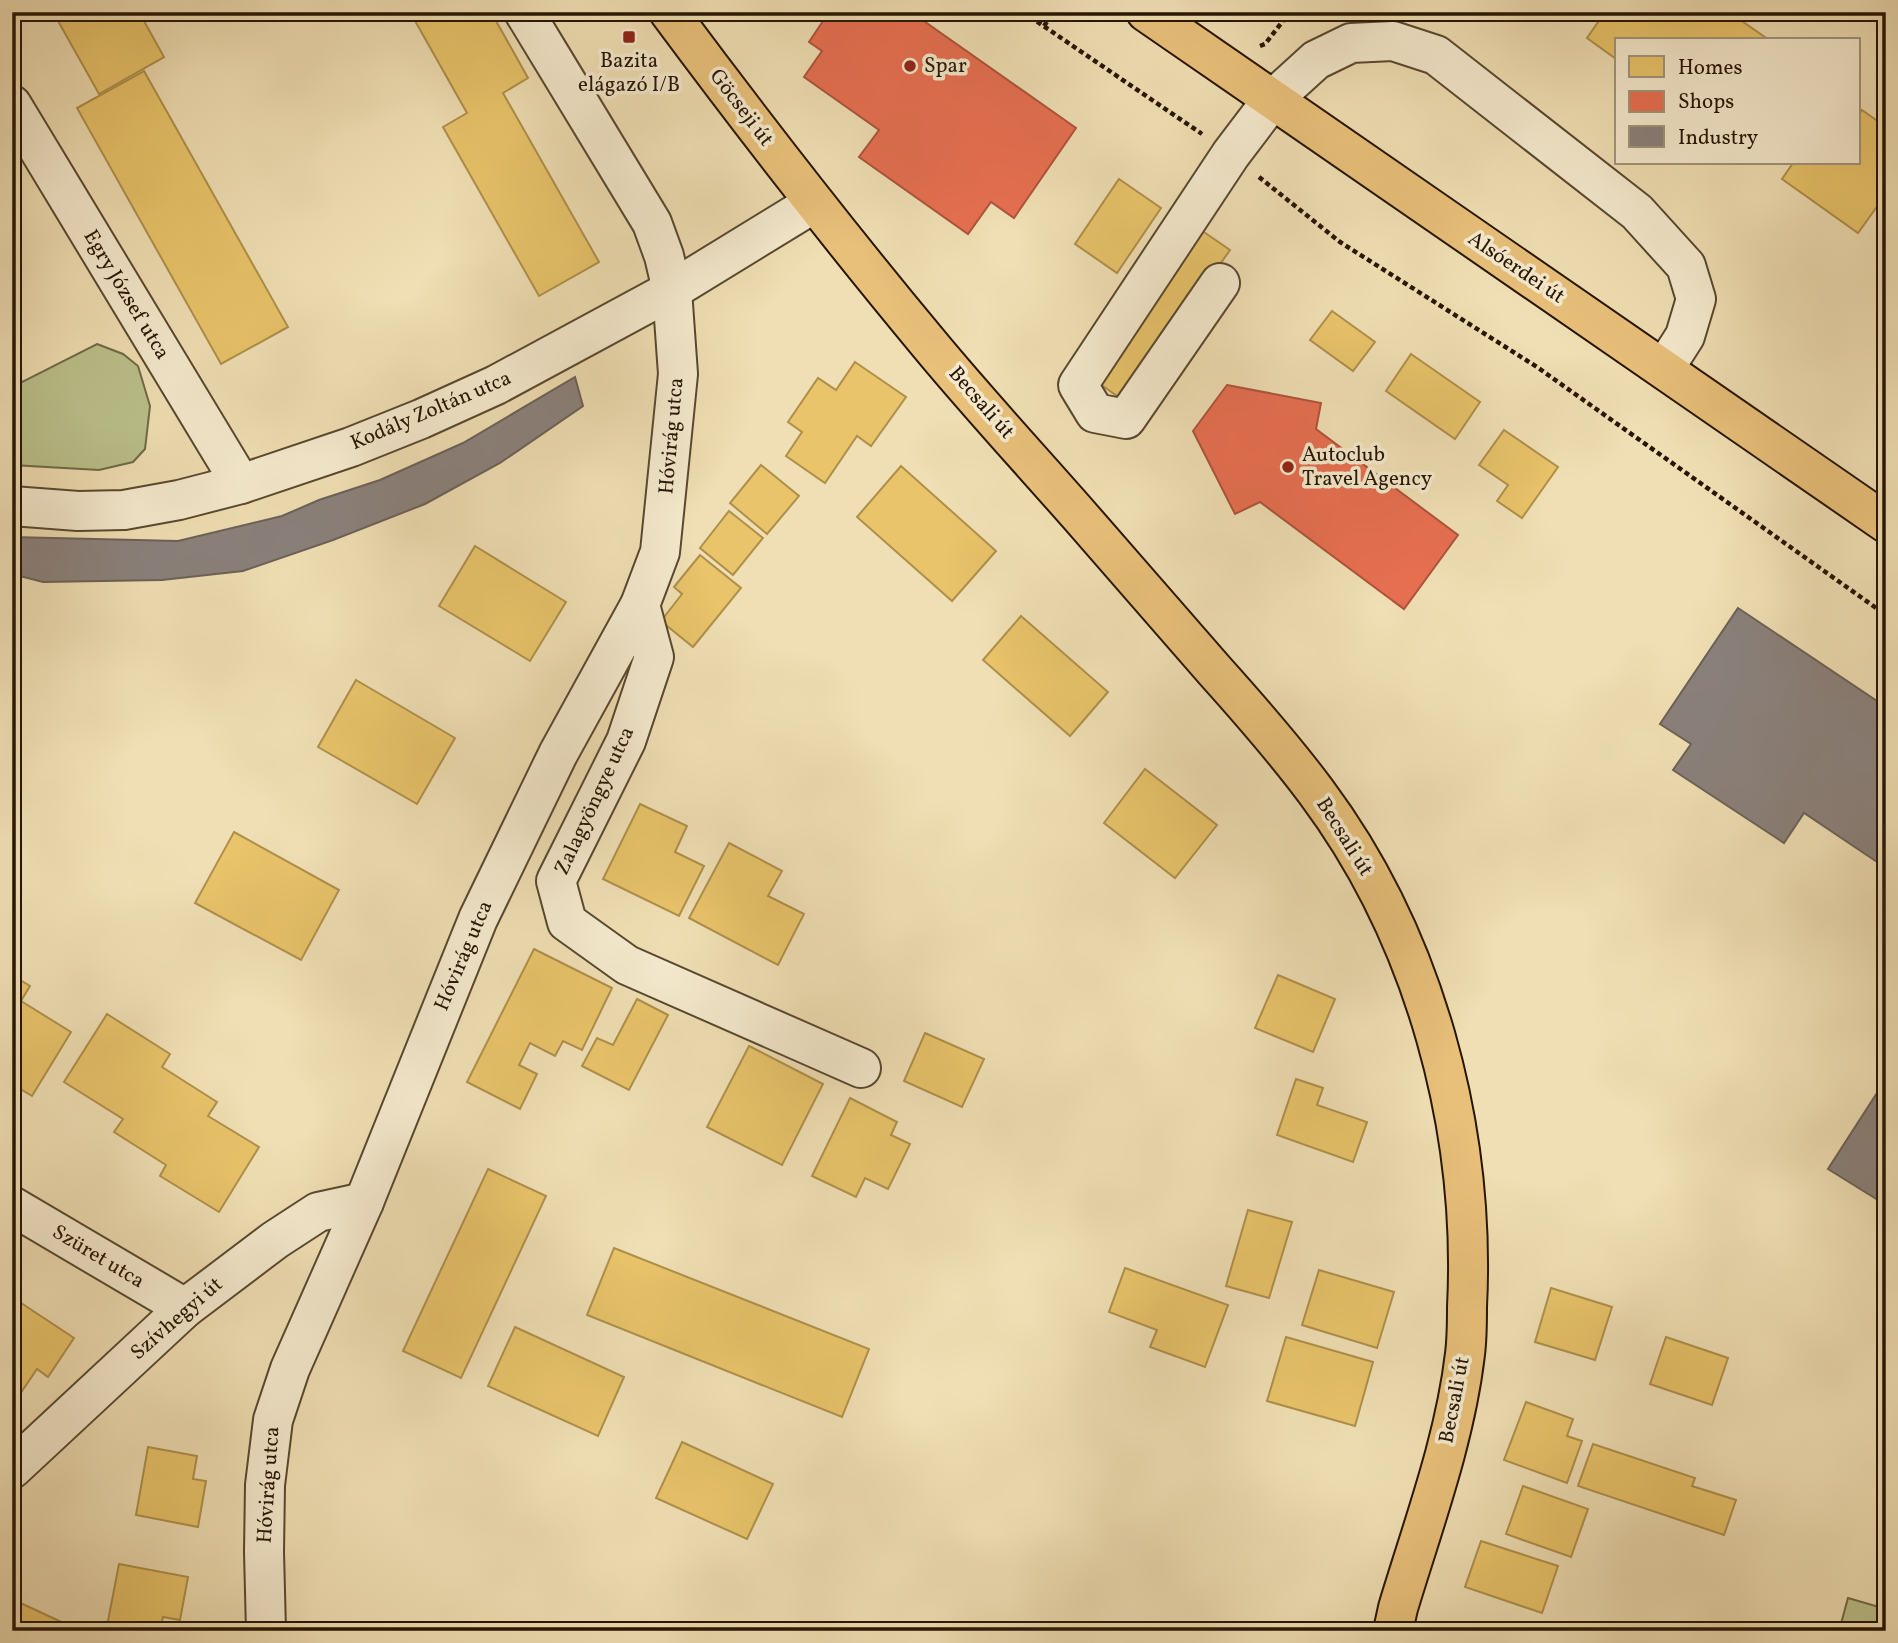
<svg xmlns="http://www.w3.org/2000/svg" width="1898" height="1643" font-family="Vollkorn,serif">
  <style>
    .green { fill: #bbc18c; stroke: #706b48; stroke-width: 2 }
    .homes { fill: #e9c46a; stroke: #ae904b; stroke-width: 2 }
    .shops { fill: #e76f51; stroke: #ad543a; stroke-width: 2 }
    .industry { fill: #8a817c; stroke: #6c6158; stroke-width: 2 }
    .lines { fill: none; stroke-linecap: round; stroke-linejoin: round }
    .minor-casing { stroke: #58482f; stroke-width: 42 }
    .major-casing { stroke: #261503; stroke-width: 42 }
    .path { stroke: #261503; stroke-width: 4.5; stroke-dasharray: 5 3.5; stroke-linecap: butt }
    .minor { stroke: #f5eace; stroke-width: 38 }
    .major { stroke: #e8c07a; stroke-width: 38 }
    .poi-dot { fill: #8f2418; stroke: #f5eace; stroke-width: 2.5 }
    .labels { text-anchor: middle; dominant-baseline: central; stroke-width: 7; stroke-linejoin: round; paint-order: stroke }
    .poi-label { font-size: 21px; fill: #261503; stroke: #f5eace; text-anchor: start }
    .street-label { font-size: 21px; fill: #261503; stroke: #f5eace }
  </style>
  <rect width="100%" height="100%" fill="#f0dfb4"/>
  <filter id="stains"><feTurbulence type="fractalNoise" baseFrequency=".00286" numOctaves="4"/><feColorMatrix values="0 0 0 0 .2 0 0 0 0 .09 0 0 0 0 .02 0 0 0 .5 -.17"/></filter>
  <radialGradient id="worn" r=".72"><stop offset=".6" stop-color="#630" stop-opacity="0"/><stop offset="1" stop-color="#630" stop-opacity=".3"/></radialGradient>
  <g class="green">
    <polygon points="97,344 123,354 138,366 150,406 145,449 133,462 99,470 12,465 12,387"/>
    <polygon points="1848,1598 1886,1609 1886,1631 1839,1631"/>
  </g>
  <g class="homes">
    <polygon points="53,12 139,12 164,57 99,94"/>
    <polygon points="410,12 491,12 528,78 503,93 599,262 539,296 443,127 467,113"/>
    <polygon points="1605,12 1729,12 1769,40 1616,40 1616,59 1587,38"/>
    <polygon points="144,71 288,327 221,364 77,108"/>
    <polygon points="1862,110 1886,127 1886,194 1858,233 1782,179 1793,163 1858,163 1858,116"/>
    <polygon points="1119,179 1161,208 1117,273 1075,244"/>
    <polygon points="1201,230 1230,250 1124,401 1096,381"/>
    <polygon points="1332,311 1375,342 1353,371 1310,340"/>
    <polygon points="1411,354 1480,402 1455,439 1386,391"/>
    <polygon points="855,362 906,397 871,446 857,436 825,483 786,456 802,432 788,422 818,378 836,390"/>
    <polygon points="1504,430 1558,467 1522,518 1497,501 1508,485 1479,465"/>
    <polygon points="761,465 799,496 767,534 730,503"/>
    <polygon points="901,466 996,551 952,601 857,517"/>
    <polygon points="729,511 763,538 733,575 700,548"/>
    <polygon points="475,546 566,602 530,661 439,606"/>
    <polygon points="700,555 741,588 693,647 661,621 682,594 674,587"/>
    <polygon points="1021,616 1108,692 1070,736 983,660"/>
    <polygon points="356,680 455,738 417,804 318,747"/>
    <polygon points="1145,769 1217,825 1175,878 1104,823"/>
    <polygon points="640,804 687,826 675,852 704,866 679,916 603,879"/>
    <polygon points="234,832 339,890 301,960 195,903"/>
    <polygon points="729,843 782,871 768,896 804,914 778,965 689,918"/>
    <polygon points="534,949 612,988 582,1050 563,1041 555,1056 530,1043 519,1065 537,1074 520,1109 467,1082"/>
    <polygon points="12,975 30,986 21,1001 71,1032 32,1096 12,1084"/>
    <polygon points="1278,975 1335,999 1313,1052 1255,1028"/>
    <polygon points="637,999 668,1015 629,1090 582,1066 597,1038 613,1045"/>
    <polygon points="107,1014 170,1054 162,1067 217,1102 208,1116 259,1147 219,1212 160,1176 166,1165 114,1132 123,1119 64,1082"/>
    <polygon points="925,1033 984,1059 962,1107 904,1081"/>
    <polygon points="749,1046 823,1084 782,1165 707,1127"/>
    <polygon points="1296,1079 1323,1088 1317,1105 1367,1122 1353,1162 1277,1135"/>
    <polygon points="850,1098 897,1122 891,1135 910,1144 888,1189 865,1178 856,1197 812,1176"/>
    <polygon points="488,1169 546,1196 461,1378 403,1351"/>
    <polygon points="1248,1210 1292,1222 1269,1298 1226,1286"/>
    <polygon points="614,1248 869,1349 842,1417 587,1315"/>
    <polygon points="1125,1268 1228,1305 1205,1367 1150,1347 1157,1330 1109,1312"/>
    <polygon points="1319,1270 1394,1292 1377,1348 1302,1325"/>
    <polygon points="1551,1288 1612,1307 1595,1360 1535,1342"/>
    <polygon points="12,1297 74,1338 48,1377 37,1369 18,1397 12,1393"/>
    <polygon points="515,1327 624,1377 598,1436 488,1386"/>
    <polygon points="1286,1337 1373,1362 1355,1426 1267,1401"/>
    <polygon points="1666,1337 1728,1358 1712,1405 1650,1384"/>
    <polygon points="1526,1402 1573,1419 1567,1436 1582,1441 1567,1483 1504,1460"/>
    <polygon points="682,1442 773,1484 747,1539 656,1498"/>
    <polygon points="1593,1444 1695,1478 1692,1486 1736,1500 1724,1535 1578,1486"/>
    <polygon points="148,1447 197,1456 193,1479 206,1481 198,1527 136,1515"/>
    <polygon points="1523,1486 1588,1509 1571,1557 1506,1534"/>
    <polygon points="1481,1541 1558,1566 1542,1613 1465,1587"/>
    <polygon points="119,1564 188,1577 180,1620 163,1617 160,1631 106,1631"/>
    <polygon points="12,1599 68,1625 65,1631 12,1631"/>
  </g>
  <g class="shops">
    <polygon points="829,12 911,12 1076,128 1014,218 991,202 968,234 859,157 879,130 804,77 822,51 809,42"/>
    <polygon points="1227,385 1321,403 1316,429 1458,535 1404,609 1260,502 1235,514 1193,431"/>
  </g>
  <g class="industry">
    <polygon points="575,377 583,406 500,463 425,504 333,540 243,571 162,580 43,582 12,574 12,537 178,541 282,516 319,500 380,480 463,443"/>
    <polygon points="1738,608 1886,707 1886,868 1804,813 1784,843 1673,770 1691,744 1660,724"/>
    <polygon points="1886,1079 1886,1205 1828,1169"/>
  </g>
  <g class="lines">
    <g class="minor-casing">
      <g id="minor">
        <polyline points="12,105 241,484"/>
        <polyline points="1220,283 1126,419 1095,413 1078,385 1231,154 1272,100 1316,60 1351,43 1393,41 1436,55 1637,212 1686,266 1696,299 1685,336 1664,369"/>
        <polyline points="12,506 78,511 124,510 179,500 241,484 351,447 421,419 496,385 672,290 814,203"/>
        <polyline points="640,605 654,657 626,741 556,881 567,922 627,965 861,1068"/>
        <polyline points="12,1206 185,1308"/>
        <polyline points="12,1469 185,1308 275,1240 318,1212 364,1202"/>
        <polyline points="266,1631 264,1552 265,1485 273,1420 290,1369 364,1202 478,919 558,754 640,605 660,552 678,374 672,290 664,256 652,223 524,12"/>
      </g>
    </g>
    <g class="major-casing">
      <g id="major">
        <path d="M669 12C753 125 840 237 930 345 978 403 1029 458 1079 515 1124 567 1170 619 1215 671 1250 710 1286 751 1317 793 1425 938 1476 1128 1467 1307 1467 1322 1467 1338 1465 1354 1455 1440 1423 1525 1398 1608L1393 1631"/>
        <polyline points="1146,12 1886,523"/>
      </g>
    </g>
    <g class="path">
      <polyline points="1023,12 1202,134"/>
      <polyline points="1044,26 1054,12"/>
      <polyline points="1260,46 1265,44 1290,12"/>
      <polyline points="1259,177 1340,242 1537,367 1886,615"/>
    </g>
    <use href="#minor" class="minor"/>
    <use href="#major" class="major"/>
  </g>
  <g class="poi-dot">
    <rect x="622" y="30" width="14" height="14" rx="3.5"/>
    <circle cx="910" cy="66" r="7"/>
    <circle cx="1288" cy="467" r="7"/>
  </g>
  <g class="labels">
    <g class="poi-label">
      <text x="629" y="61" text-anchor="middle">Bazita<tspan x="629" dy="24">elágazó I/B</tspan></text>
      <text x="924" y="66">Spar</text>
      <text x="1302" y="455">Autoclub<tspan x="1302" dy="24">Travel Agency</tspan></text>
    </g>
    <g class="street-label">
      <text transform="translate(741 108) rotate(53)">Göcseji út</text>
      <text transform="translate(1516 268) rotate(34)">Alsóerdei út</text>
      <text transform="translate(126 295) rotate(59)">Egry József utca</text>
      <text transform="translate(981 403) rotate(49)">Becsali út</text>
      <text transform="translate(431 411) rotate(-23)">Kodály Zoltán utca</text>
      <text transform="translate(672 436) rotate(-85)">Hóvirág utca</text>
      <text transform="translate(595 801) rotate(-65)">Zalagyöngye utca</text>
      <text transform="translate(1344 837) rotate(58)">Becsali út</text>
      <text transform="translate(464 956) rotate(-67)">Hóvirág utca</text>
      <text transform="translate(98 1257) rotate(31)">Szüret utca</text>
      <text transform="translate(177 1319) rotate(-41)">Szívhegyi út</text>
      <text transform="translate(1455 1400) rotate(-79)">Becsali út</text>
      <text transform="translate(269 1485) rotate(-86)">Hóvirág utca</text>
    </g>
  </g>
  <rect width="1898" height="1643" fill="none" stroke="#f0dfb4" stroke-width="42"/>
  <rect x="14" y="14" width="1870" height="1615" fill="none" stroke="#261503" stroke-width="3.5"/>
  <rect x="21" y="21" width="1856" height="1601" fill="none" stroke="#261503" stroke-width="2"/>
  <rect x="1615" y="38" width="245" height="126" fill="#f5eace" stroke="#a2957d" stroke-width="2"/>
  <rect x="1629" y="56" width="35" height="21" fill="#e9c46a" stroke="#a2957d" stroke-width="2"/>
  <text x="1678" y="74" font-size="21" fill="#261503">Homes</text>
  <rect x="1629" y="91" width="35" height="21" fill="#e76f51" stroke="#a2957d" stroke-width="2"/>
  <text x="1678" y="108" font-size="21" fill="#261503">Shops</text>
  <rect x="1629" y="126" width="35" height="21" fill="#8a817c" stroke="#a2957d" stroke-width="2"/>
  <text x="1678" y="144" font-size="21" fill="#261503">Industry</text>
  <rect width="100%" height="100%" filter="url(#stains)"/>
  <rect width="100%" height="100%" fill="url(#worn)"/>
</svg>
